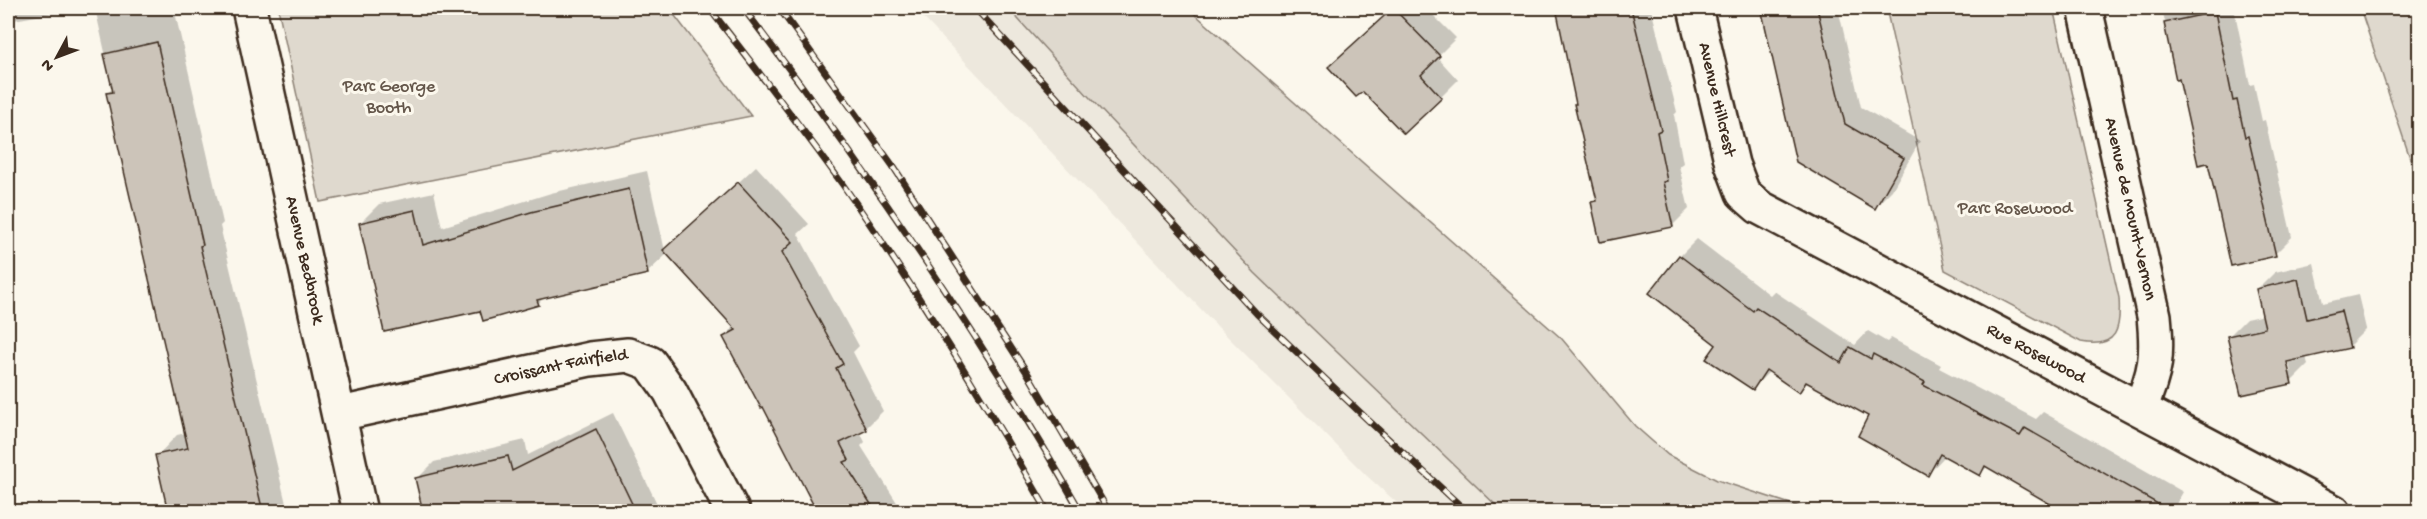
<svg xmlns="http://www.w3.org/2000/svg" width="2427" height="519" font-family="'Gochi Hand',sans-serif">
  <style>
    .built { fill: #ede8dd }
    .green { fill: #dfd9ce; stroke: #8d8276; stroke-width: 1.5 }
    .shadow { fill: #0003; fill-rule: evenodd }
    .building { fill: #ccc4b9; stroke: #3b2a1e; stroke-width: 1.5 }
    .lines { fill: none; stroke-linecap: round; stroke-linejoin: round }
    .minor-casing { stroke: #3b2a1e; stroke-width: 38 }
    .minor { stroke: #fbf7ec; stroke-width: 33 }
    .rail-casing { stroke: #3b2a1e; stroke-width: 7 }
    .rail { stroke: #fbf7ec; stroke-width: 4.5; stroke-dasharray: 14; stroke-linecap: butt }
    .labels { text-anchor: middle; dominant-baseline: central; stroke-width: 6; stroke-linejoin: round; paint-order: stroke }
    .park-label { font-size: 18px; fill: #64564a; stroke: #fbf7ec }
    .street-label { font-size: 18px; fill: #3b2a1e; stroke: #fbf7ec }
  </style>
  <rect width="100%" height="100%" fill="#fbf7ec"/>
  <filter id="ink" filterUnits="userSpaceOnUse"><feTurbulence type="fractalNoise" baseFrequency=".0167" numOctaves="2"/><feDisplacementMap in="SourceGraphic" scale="12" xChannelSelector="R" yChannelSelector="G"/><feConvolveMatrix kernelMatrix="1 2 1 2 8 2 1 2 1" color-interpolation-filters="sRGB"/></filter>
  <g filter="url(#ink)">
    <polygon class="built" points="914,8 1008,8 1101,110 1255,273 1502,511 1406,511 1367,476 1218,327"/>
    <g class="green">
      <polygon points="278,8 669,8 751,116 320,202"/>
      <polygon points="1008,8 1188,8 1562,339 1635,426 1668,455 1717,480 1812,511 1502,511 1255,273 1101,110"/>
      <path d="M1886 8H2053L2119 298C2121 328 2118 349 2081 342L1945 270Z"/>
      <polygon points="2360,8 2419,8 2419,185"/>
    </g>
    <g class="shadow">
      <polygon points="8,8 82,8 8,21"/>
      <polygon points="95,8 174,8 223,223 220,226 288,512 179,512 157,456 177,435 186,433 107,94 113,88"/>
      <polygon points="1394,8 1426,8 1456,38 1437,57 1458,80 1441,97 1347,50"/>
      <polygon points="1557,8 1651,8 1677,112 1674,115 1683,163 1679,166 1689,209 1672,226 1593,203 1597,198"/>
      <polygon points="1762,8 1838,8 1861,107 1920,141 1892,190 1875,207 1797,160"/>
      <polygon points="2162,8 2234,8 2250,85 2254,84 2262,121 2265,120 2292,237 2275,254 2209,161 2180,77 2177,78"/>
      <polygon points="756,166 809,224 798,234 859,346 853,352 883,411 866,428 860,432 865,442 861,446 903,512 809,512 815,505 764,405 724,337 735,326 668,253 647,273 545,296 538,304 481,309 360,223 379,204 434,192 442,227 551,193 647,171 665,251"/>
      <polygon points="1697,239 1770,295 1774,291 1855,345 1868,331 1887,342 1891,338 1941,365 1939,368 2036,419 2043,412 2183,492 2176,504 2188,512 2067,512 1988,466 1980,474 1946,455 1928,474 1870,415 1809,381 1799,391 1770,371 1753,388 1718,344 1680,256"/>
      <path d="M2314 263 2323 303 2358 295 2366 329 2349 346 2306 356 2308 365 2291 382 2229 336 2246 319 2264 315 2258 289 2275 272ZM2287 354 2291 372H2288L2284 355Z"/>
      <polygon points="613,413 661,512 425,512 417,479 434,462 525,440 528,455"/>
    </g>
    <g class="building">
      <polygon points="1393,8 1440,56 1421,75 1442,98 1404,134 1363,92 1356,97 1328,67"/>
      <polygon points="1556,8 1631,8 1661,130 1657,132 1667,181 1663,182 1673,227 1600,242 1591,202 1597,201 1574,104 1576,104"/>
      <polygon points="1761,8 1817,8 1845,124 1904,158 1875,209 1796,162"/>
      <polygon points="2215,12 2233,101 2237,100 2245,137 2248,136 2276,256 2231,266 2208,163 2198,165 2179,79 2176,80 2164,23"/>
      <polygon points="157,42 203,245 200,246 263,512 168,512 155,455 188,448 106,93 113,92 104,54"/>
      <polygon points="738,182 793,242 782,252 843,364 836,368 867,430 840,443 849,460 844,462 876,512 817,512 763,407 761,408 723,337 736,330 663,250"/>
      <polygon points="629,189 648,274 537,300 539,305 483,321 480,311 384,332 359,223 415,210 423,245 531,212"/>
      <polygon points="1679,255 1753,311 1756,307 1841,363 1850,347 1871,359 1873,354 1925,382 1923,385 2020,436 2025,428 2172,512 2064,512 1985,466 1980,476 1940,454 1928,476 1858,436 1868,416 1806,382 1799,393 1766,370 1753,390 1706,359 1716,345 1649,293"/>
      <polygon points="2298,279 2307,319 2341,311 2350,348 2287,362 2292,384 2241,395 2227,336 2265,328 2256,289"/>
      <polygon points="596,429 636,512 423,512 415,478 508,456 512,471"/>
    </g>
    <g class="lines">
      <g class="minor-casing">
        <g id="minor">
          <path id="s1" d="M249 8 360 512"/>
          <path id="s2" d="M1695 8 1732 164 1743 193 1759 207 2334 512"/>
          <path id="s3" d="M2085 8 2154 316C2158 355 2156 372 2140 408"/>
          <path id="s4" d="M340 414 590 359 628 355 650 363 670 391 733 512"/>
        </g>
      </g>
      <use href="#minor" class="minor"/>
      <g class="rail-casing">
        <g id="rail">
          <path d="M709 8C754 66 800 125 843 185 917 290 984 400 1048 512"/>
          <path d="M743 8C866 168 981 336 1081 512"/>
          <polyline points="779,8 893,166 1028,374 1109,512"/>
          <polyline points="975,8 1257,314 1369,421 1467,512"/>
        </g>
      </g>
      <use href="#rail" class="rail"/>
    </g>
  </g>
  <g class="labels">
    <g class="park-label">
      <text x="389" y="87">Parc George<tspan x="389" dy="21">Booth</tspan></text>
      <text x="2015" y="209">Parc Rosewood</text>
    </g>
    <g class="street-label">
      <text stroke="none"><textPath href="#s2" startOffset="94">Avenue Hillcrest</textPath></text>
      <text stroke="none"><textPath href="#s3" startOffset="206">Avenue de Mount-Vernon</textPath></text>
      <text stroke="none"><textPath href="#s1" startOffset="258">Avenue Bedbrook</textPath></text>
      <text stroke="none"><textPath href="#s2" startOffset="526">Rue Rosewood</textPath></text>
      <text stroke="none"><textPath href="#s4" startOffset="226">Croissant Fairfield</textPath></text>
    </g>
  </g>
  <rect width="2427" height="519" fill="none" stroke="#fbf7ec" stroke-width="30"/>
  <rect x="15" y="15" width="2397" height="489" fill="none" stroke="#3b2a1e" stroke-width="2" filter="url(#ink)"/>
  <g transform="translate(57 57) rotate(229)" stroke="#fbf7ec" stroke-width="4.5" paint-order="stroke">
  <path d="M0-4.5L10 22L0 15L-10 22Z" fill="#3b2a1e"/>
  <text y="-9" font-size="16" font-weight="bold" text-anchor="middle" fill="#3b2a1e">N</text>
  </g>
</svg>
